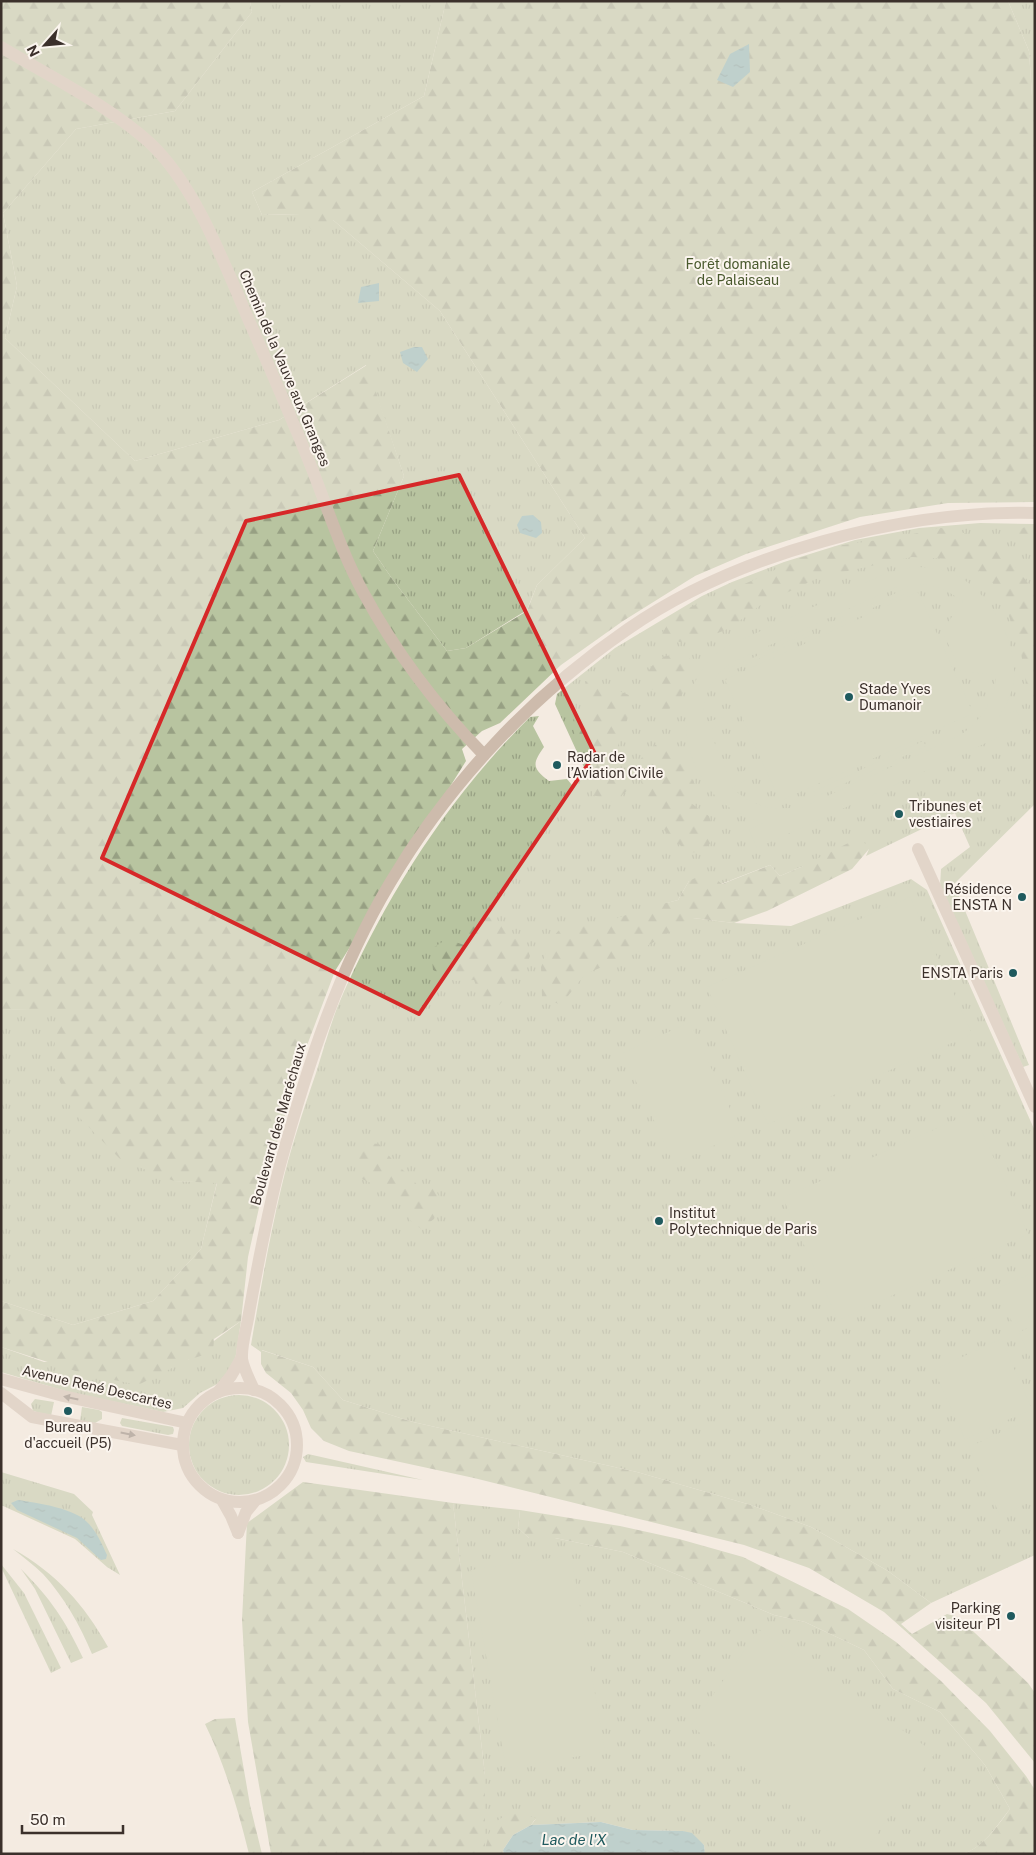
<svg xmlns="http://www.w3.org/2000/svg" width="1036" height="1855" font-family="'Public Sans',sans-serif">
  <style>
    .grass { fill: url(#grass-tufts) }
    .forest { fill: url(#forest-firs) }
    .park { fill: #b8c4a0; fill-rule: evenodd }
    .water { fill: url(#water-ripples) }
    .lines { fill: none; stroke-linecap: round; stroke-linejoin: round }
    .minor { stroke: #cdbbac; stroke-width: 12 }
    .oneway { fill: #7d6f65 }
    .marked { fill: none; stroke: #d62828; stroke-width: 4; stroke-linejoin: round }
    .poi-dot { fill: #1f5a5e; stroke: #fbf5ee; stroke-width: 2 }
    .labels { text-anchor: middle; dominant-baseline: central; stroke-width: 4; stroke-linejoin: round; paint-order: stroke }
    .park-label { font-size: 14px; fill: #4a5a2e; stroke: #fbf5ee }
    .street-label { font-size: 14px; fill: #3b302b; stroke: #fbf5ee }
    .poi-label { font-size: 14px; fill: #3b302b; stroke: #fbf5ee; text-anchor: start }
    .water-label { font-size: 15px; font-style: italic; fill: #1f5a5e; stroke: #fbf5ee }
  </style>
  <defs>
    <pattern id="grass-tufts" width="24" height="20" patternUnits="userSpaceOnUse" patternTransform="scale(1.25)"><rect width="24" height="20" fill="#b8c4a0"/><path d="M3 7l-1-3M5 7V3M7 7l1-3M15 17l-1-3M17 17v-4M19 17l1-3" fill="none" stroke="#97a083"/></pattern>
    <pattern id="forest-firs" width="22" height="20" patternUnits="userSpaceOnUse" patternTransform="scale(1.25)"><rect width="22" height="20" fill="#b8c4a0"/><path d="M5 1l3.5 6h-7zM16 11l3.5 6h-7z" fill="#97a083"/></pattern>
    <pattern id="water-ripples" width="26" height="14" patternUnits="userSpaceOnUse" patternTransform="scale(1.25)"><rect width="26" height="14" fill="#7fb0b2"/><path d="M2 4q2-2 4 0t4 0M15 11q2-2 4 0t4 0" fill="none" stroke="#699091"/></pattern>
  </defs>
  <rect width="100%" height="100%" fill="#f4ebe1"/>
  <g class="grass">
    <polygon points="250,1 446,1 424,96 252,192 262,215 300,214 333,220 440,311 585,538 537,585 527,610 466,648 447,651 393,580 373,551 404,476 366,365 279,420 135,461 5,338 17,286 3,213 76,129 175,111 252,12"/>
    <polygon points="1008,1 1035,1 1035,98 1032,97 1029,51"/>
    <path d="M980 523 1035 524V804L954 884 1029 1065 1023 1067 940 887 941 869 970 847 955 813 866 856 869 849 801 867 780 876 770 865 721 884 689 881 678 900 667 903 693 918 734 923 791 926 911 879 927 890 1035 1131V1555L931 1603 888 1571 811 1527 751 1505 637 1472 413 1422 343 1400 313 1367 262 1350 261 1352 251 1345C260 1292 269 1240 281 1189 290 1150 303 1111 316 1073 323 1051 329 1029 337 1008 383 900 447 799 530 717L539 716 533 726 544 747C532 764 532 768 549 781L567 779 572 785 588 776 555 704 557 694 615 648 702 596 732 582 784 562 855 540 919 528Z"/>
    <polygon points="60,1008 174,1181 217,1182 201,1249 153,1301 73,1325 1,1301 1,1010"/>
    <polygon points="241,1321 235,1361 225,1380 200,1393 183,1408 163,1412 72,1393 1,1372 1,1347 44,1362 188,1360"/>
    <circle cx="239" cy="1445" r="50"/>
    <polygon points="35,1399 54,1402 51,1416 33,1411 31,1404"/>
    <polygon points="82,1407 99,1410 102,1412 102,1419 95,1423 80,1421"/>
    <polygon points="122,1418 173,1427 174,1430 173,1434 168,1435 122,1426 120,1423"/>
    <polygon points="308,1454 423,1480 306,1462 303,1457"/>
    <polygon points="1,1472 74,1494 93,1512 92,1515 120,1575 107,1567 75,1539 1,1505"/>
    <path d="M453 1503 520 1510 518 1528 529 1538H555L623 1552 774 1615 805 1622 864 1650 893 1689 940 1712 985 1765 1010 1809C997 1825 983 1849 962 1854H705L704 1845 683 1831 633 1830 601 1822 531 1825 536 1819 485 1852V1775Z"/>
    <path d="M13 1549C56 1573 84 1604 108 1647L92 1654C80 1625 64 1597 43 1574 34 1565 23 1557 13 1549Z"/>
    <polygon points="1,1564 24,1593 61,1668 51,1673 1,1567"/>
    <path d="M21 1569C51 1599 65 1620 83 1658L71 1663 35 1589Z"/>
  </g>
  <g class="forest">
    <polygon points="1,1 250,1 252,12 175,111 76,129 3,213 17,286 5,338 135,461 279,420 367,365 404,476 373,551 393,580 447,651 466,648 527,611 537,585 585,538 440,311 333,220 313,232 299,214 262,215 252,192 424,96 446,1 1008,1 1029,51 1032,96 1035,98 1035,502 948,503 860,517 746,554 695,576 623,621 561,665 500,723 482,731 462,749 466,761 335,971 300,1064 263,1190 248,1257 241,1321 214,1339 213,1352 188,1360 138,1385 85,1374 1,1347 1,1301 73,1325 153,1301 201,1249 217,1183 174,1181 121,1160 72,1110 52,1063 60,1009 1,1010"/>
    <polygon points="1027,526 1035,527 1035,540 1030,536 1008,535"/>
    <polygon points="941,528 987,538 1006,556 1034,590 1035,721 1033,722 1021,653 1001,591 981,572 949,559 912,557 820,577 759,606 730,628 713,635 680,642 661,636 672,615 765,575 796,559 843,545 899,537"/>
    <path d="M683 652 695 664C689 680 681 707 663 711 658 713 652 712 647 712L661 690 649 689 646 674 658 658Z"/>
    <polygon points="585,681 604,685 629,695 631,709 615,754 617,772 629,789 614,802 593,795 594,769 577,747 573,719 589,710"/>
    <path d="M668 739 683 760 697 789 688 801 709 816 714 832 711 842 703 853 690 852 673 840 659 824 641 782 638 763C646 751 653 744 668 739Z"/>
    <polygon points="860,837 869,849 852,869 767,911 734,923 693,918 634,954 585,974 561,1005 542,997 541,967 550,940 561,928 586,922 602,924 639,910 678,900 689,881 707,872 722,884 770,865 780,876 801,867"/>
    <polygon points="489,917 497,920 510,932 524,940 530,956 525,970 505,979 509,994 499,1005 481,1000 474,980 455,981 433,970 431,949 447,939 464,945 470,926"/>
    <polygon points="369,1143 379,1144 396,1164 412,1178 420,1189 434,1188 442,1201 434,1219 421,1229 410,1220 406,1206 393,1200 380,1187 355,1176 357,1155"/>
    <polygon points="261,1350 313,1367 343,1400 413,1422 637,1472 751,1505 811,1527 888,1571 931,1603 901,1624 912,1634 947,1614 958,1617 1028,1683 1035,1693 1035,1763 986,1703 884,1612 809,1568 744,1545 474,1478 349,1451 324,1441 311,1428 303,1410 291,1393 266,1373 261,1364"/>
    <polygon points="303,1482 453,1503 485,1775 485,1849 492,1824 513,1811 536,1818 531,1825 513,1835 503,1850 504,1854 271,1854 248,1722 242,1620 247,1523"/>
    <path d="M520 1510 620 1526 679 1539 743 1557 848 1609 896 1642 941 1681 990 1731 1026 1776 1035 1790V1854H962C982 1849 998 1825 1010 1809L985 1765 940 1712 893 1689 864 1650 805 1622 774 1615 623 1552 555 1538H529L518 1528Z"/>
    <path d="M235 1718 250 1805 262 1854H249C238 1809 225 1765 205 1724L215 1719Z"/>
  </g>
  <g class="park">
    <path d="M912 567C926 567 941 568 954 574 990 591 1021 646 1013 686 1010 697 1005 707 999 717L1016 710 1023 726 757 848 749 830 763 823C748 817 734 812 722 802 675 761 672 682 726 647L887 573ZM923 584 942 588 963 601 942 631 961 671 996 675C996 700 979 723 959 736L803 807C773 810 756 809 732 788L756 774 752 766 730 779 709 730 733 722 731 715 703 723C701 699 712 674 733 662L894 588Z"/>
    <polygon points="907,588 908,592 826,629 825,625"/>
    <polygon points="918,592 973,713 780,801 725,680"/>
    <polygon points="812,631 813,634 730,672 728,669"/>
    <polygon points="923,741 926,746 815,797 813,792"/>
    <polygon points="910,897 972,1034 768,1124 707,987"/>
    <polygon points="690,1022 741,1133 674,1164 623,1053"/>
    <polygon points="973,1112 1028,1234 838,1320 783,1198"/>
    <polygon points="1030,1274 1035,1285 1035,1314 1013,1324 996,1289"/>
    <polygon points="1035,1325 1035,1368 1019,1332"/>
    <polygon points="1001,1339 1032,1409 965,1439 934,1370"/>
    <polygon points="1035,1417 1035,1500 1000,1515 969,1447"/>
    <polygon points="571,1555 605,1752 506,1768 471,1570"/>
    <polygon points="759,1630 935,1753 862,1854 857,1854 691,1726"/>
  </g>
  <g class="water">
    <polygon points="749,44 750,72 733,87 717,80 730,54"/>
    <polygon points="379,283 379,301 358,303 361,287"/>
    <polygon points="414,347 422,347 428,359 417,372 403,363 400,352"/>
    <polygon points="533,515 541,522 542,533 536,538 520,533 517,525 522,516"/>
    <path d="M18 1500C37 1503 76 1508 89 1524 97 1533 102 1544 107 1555L106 1559 101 1560 77 1538 17 1510 11 1503Z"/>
    <polygon points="601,1822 633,1830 683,1831 692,1833 704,1845 705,1854 504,1854 503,1850 513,1835 531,1825"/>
  </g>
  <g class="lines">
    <g class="minor">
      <path d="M1 47C49 76 108 105 150 143 196 186 225 266 250 323 272 373 294 423 314 474 329 513 343 555 363 592 395 651 437 707 484 755"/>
      <polyline points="918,849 1035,1107"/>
      <polyline points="1,1379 63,1396 187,1423"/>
      <circle cx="240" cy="1445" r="57"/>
      <path d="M254 1390C250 1380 244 1370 242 1359 241 1345 247 1327 249 1313 258 1263 267 1214 280 1165 307 1067 338 970 390 883 449 783 532 695 628 629 738 553 902 510 1035 513"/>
      <polyline points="218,1392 231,1376 242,1357"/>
      <polyline points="1,1393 32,1417 182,1445"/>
      <polyline points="222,1500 231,1516 238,1533"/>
      <polyline points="238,1533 246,1512 255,1501"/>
    </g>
  </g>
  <defs><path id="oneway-solid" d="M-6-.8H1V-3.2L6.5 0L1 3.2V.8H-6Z" transform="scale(1.25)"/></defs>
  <g class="oneway">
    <use href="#oneway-solid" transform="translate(71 1398) rotate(-168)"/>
    <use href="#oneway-solid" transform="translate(128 1434) rotate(11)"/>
  </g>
  <path d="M0 0H1036V1855H0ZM459 475 595 754 419 1014 102 858 246 521Z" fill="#f4ebe1" fill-opacity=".55" fill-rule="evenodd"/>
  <path class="marked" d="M459 475 595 754 419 1014 102 858 246 521Z"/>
  <g class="poi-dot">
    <circle cx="849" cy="697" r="5"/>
    <circle cx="557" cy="765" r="5"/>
    <circle cx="899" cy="814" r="5"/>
    <circle cx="1022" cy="897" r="5"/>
    <circle cx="1013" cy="973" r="5"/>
    <circle cx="659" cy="1221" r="5"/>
    <circle cx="68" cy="1411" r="5"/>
    <circle cx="1011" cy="1616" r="5"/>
  </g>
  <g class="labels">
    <g class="park-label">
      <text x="738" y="264">Forêt domaniale<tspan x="738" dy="16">de Palaiseau</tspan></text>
    </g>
    <g class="street-label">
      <text transform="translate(285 368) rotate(67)">Chemin de la Vauve aux Granges</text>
      <text transform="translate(278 1124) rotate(-74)">Boulevard des Maréchaux</text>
      <text transform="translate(97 1387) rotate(13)">Avenue René Descartes</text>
    </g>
    <g class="poi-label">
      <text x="859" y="689">Stade Yves<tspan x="859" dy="16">Dumanoir</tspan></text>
      <text x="567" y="757">Radar de<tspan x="567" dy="16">l’Aviation Civile</tspan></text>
      <text x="909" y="806">Tribunes et<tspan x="909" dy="16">vestiaires</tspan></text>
      <text x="1012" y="889" text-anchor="end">Résidence<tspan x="1012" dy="16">ENSTA N</tspan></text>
      <text x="1003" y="973" text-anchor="end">ENSTA Paris</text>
      <text x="669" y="1213">Institut<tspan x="669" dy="16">Polytechnique de Paris</tspan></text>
      <text x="68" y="1427" text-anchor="middle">Bureau<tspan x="68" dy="16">d'accueil (P5)</tspan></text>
      <text x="1001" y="1608" text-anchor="end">Parking<tspan x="1001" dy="16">visiteur P1</tspan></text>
    </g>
    <g class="water-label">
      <text x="574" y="1839">Lac de l'X</text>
    </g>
  </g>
  <rect width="1036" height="1855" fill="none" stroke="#3b302b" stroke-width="5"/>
  <g transform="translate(45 45) rotate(243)" stroke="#fbf5ee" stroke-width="4" paint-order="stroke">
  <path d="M0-4L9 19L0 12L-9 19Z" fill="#3b302b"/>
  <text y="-8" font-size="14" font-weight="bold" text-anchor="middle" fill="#3b302b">N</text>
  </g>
  <path d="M22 1825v8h101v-8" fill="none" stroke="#3b302b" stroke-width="2.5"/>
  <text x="30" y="1825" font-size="15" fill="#3b302b" stroke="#fbf5ee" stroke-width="4" paint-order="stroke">50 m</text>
</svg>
